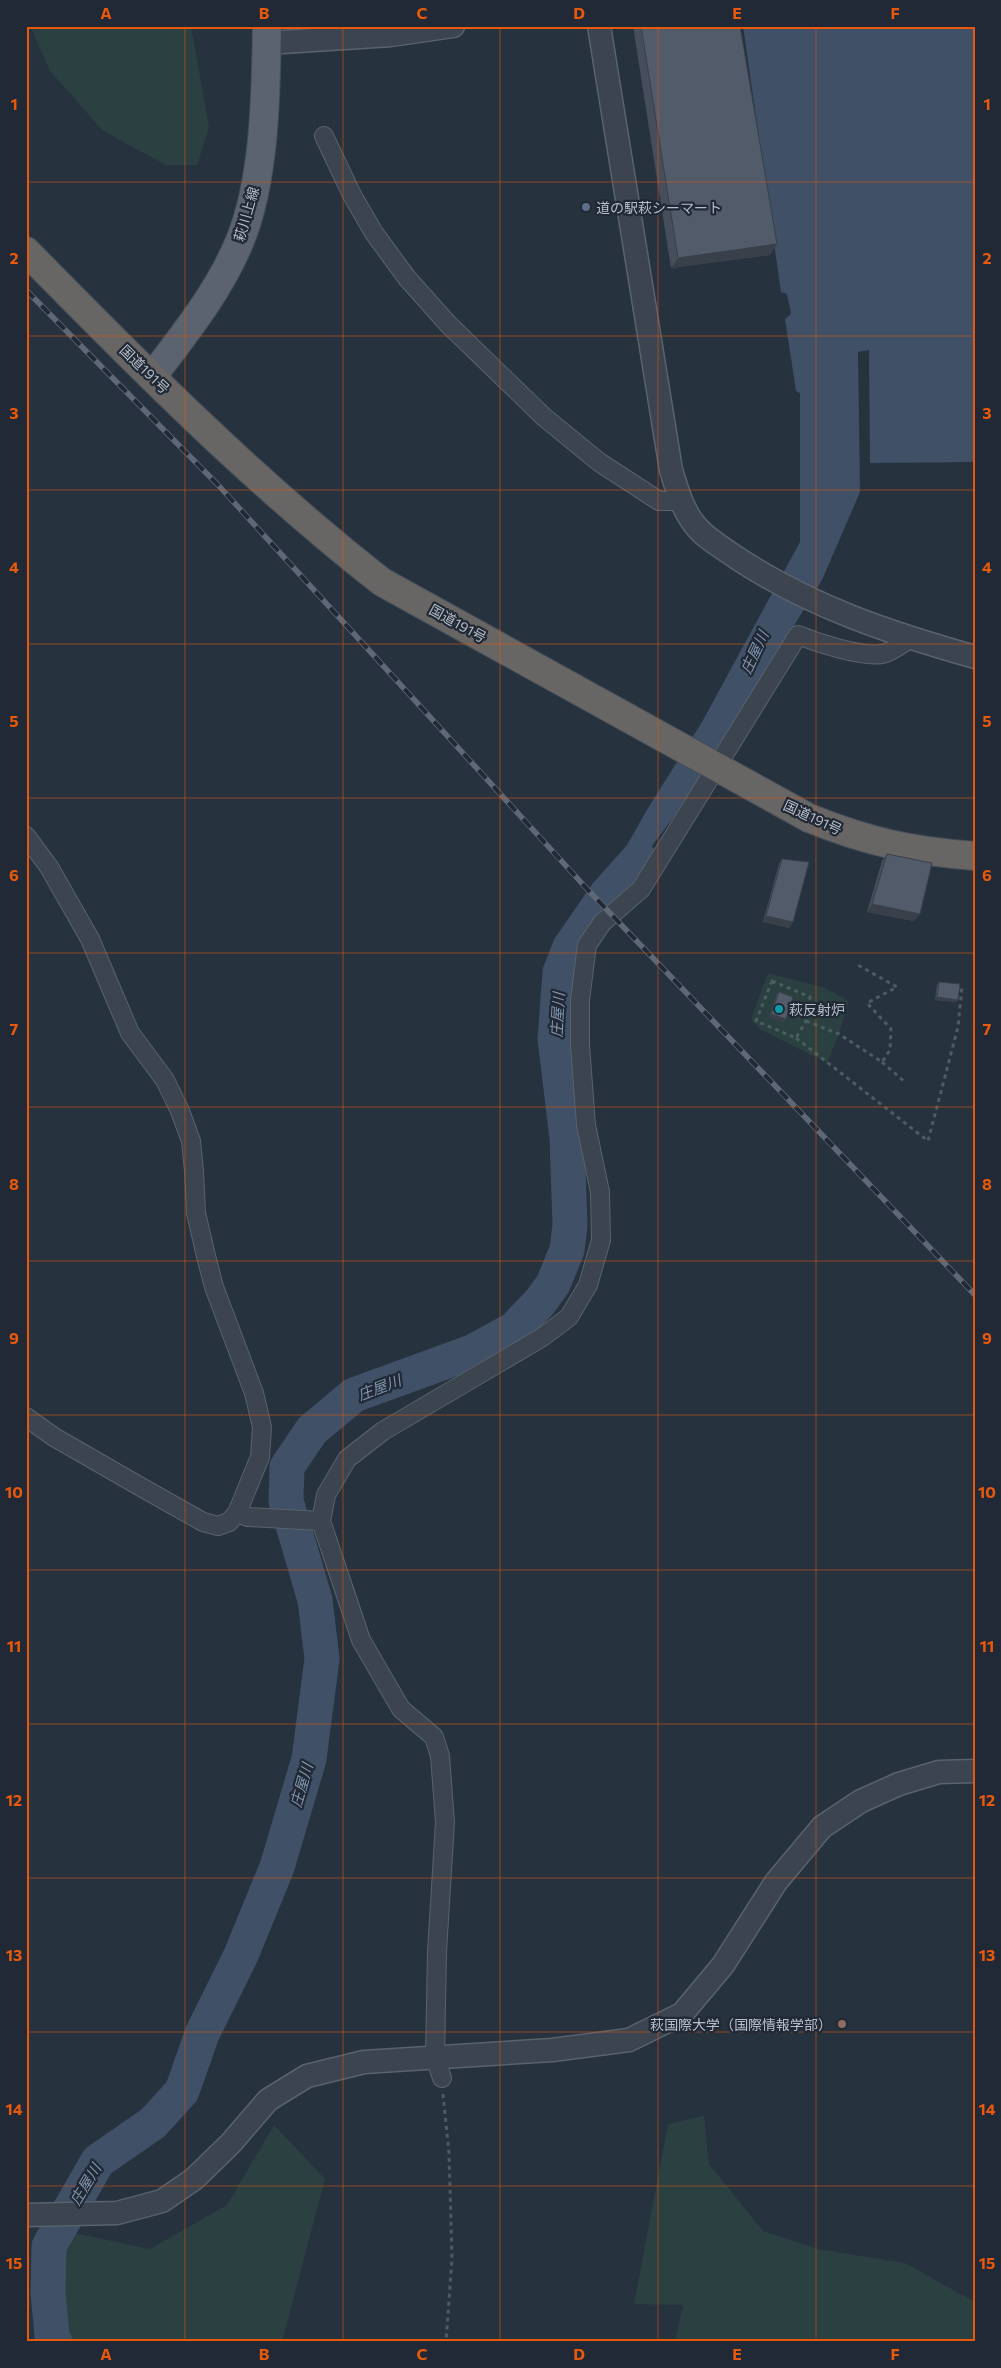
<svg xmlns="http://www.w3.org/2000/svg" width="1001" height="2368" font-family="Commissioner,'Noto Sans JP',sans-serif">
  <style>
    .green { fill: #2a4041 }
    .water { fill: #3f5067 }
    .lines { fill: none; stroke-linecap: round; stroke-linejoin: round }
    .river { stroke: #3f5067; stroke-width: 35 }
    .minor-casing { stroke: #59626d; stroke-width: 20 }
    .tertiary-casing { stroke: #59626d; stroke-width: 25 }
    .primary-casing { stroke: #454d59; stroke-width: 30 }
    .trunk-casing { stroke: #464f5a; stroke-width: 30 }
    .path { stroke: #4a5d5f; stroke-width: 3; stroke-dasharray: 4 4; stroke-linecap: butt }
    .minor { stroke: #3b444f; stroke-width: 18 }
    .tertiary { stroke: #3b444f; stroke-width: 22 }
    .primary { stroke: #5a636f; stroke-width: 28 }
    .trunk { stroke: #686664; stroke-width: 28 }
    .rail-casing { stroke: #5e6876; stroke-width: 5.5 }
    .rail { stroke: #202935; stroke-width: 4; stroke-dasharray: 11; stroke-linecap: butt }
    .wall { fill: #464e5b }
    .shaded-wall { fill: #39404a }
    .building { fill: #515b6a; stroke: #39404a }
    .grid { fill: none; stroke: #e8590c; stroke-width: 1; stroke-opacity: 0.55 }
    .service-dot { fill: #5c6f8a; stroke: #202935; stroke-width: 2 }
    .culture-dot { fill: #0f9aa8; stroke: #202935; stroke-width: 2 }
    .education-dot { fill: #8d6e63; stroke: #202935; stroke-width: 2 }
    .labels { text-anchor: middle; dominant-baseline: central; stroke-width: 4.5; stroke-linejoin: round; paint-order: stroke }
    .poi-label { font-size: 14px; fill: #b8bfca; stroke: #202935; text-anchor: start }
    .street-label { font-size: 14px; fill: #b8bfca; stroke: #202935 }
    .water-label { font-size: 15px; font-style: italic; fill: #8296af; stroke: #202935 }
    .neatline { fill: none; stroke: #e8590c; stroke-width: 2 }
    .grid-label { font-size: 16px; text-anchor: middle; font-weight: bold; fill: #e8590c }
  </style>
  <rect width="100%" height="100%" fill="#27323f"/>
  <g class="green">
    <polygon points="30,26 191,26 209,127 197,165 166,165 103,131 50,71"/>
    <polygon points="768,973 825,988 849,1001 839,1034 827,1063 761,1030 751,1019"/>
    <polygon points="704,2116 709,2164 763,2231 818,2249 905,2263 975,2302 975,2342 675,2342 683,2305 634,2304 668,2124"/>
    <polygon points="274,2125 325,2179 282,2342 60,2342 57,2297 65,2231 150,2249 227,2205"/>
  </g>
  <polygon class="water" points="743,26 975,26 975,462 870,463 869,350 858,352 860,492 822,580 730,730 681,807 614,897 602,889 648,808 702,722 800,542 800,393 796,391 785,319 791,314 787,294 781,292"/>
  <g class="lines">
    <polyline class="river" points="55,2342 52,2336 48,2292 49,2246 98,2161 153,2123 182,2091 202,2034 241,1955 277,1867 309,1759 322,1659 315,1600 286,1501 287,1467 312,1430 354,1395 472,1352 514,1329 540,1302 553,1284 567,1250 570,1225 567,1138 555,1039 560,972 570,947 606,895 639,858"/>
    <g class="minor-casing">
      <g id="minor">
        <polyline points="324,136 352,195 374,233 407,278 448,324 544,417 599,462 659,501 681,501"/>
        <polyline points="26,836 49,867 90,939 130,1033 165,1080 180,1111 191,1141 194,1171 196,1213 205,1252 214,1287 254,1393 262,1427 260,1457 237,1513 229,1522 218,1526 203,1522 141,1487 54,1437 26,1417"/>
        <polyline points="237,1513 248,1517 321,1521"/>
        <path d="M442 2078 435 2057 437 1952 445 1822 440 1756 434 1737 401 1709 361 1640 321 1521 326 1495 347 1459 383 1431 541 1338 569 1317 588 1285 601 1240 600 1192 586 1125 580 1045V1000L587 945 602 923 641 889 798 635C818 643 860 657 882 654 891 653 902 643 910 639"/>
      </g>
    </g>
    <g class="tertiary-casing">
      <g id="tertiary">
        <path d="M599 26 671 470C677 489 682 509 695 525 706 539 723 548 737 558 811 607 890 633 975 657"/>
        <polyline points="267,43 391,35 453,26"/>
        <polyline points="26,2215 117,2213 162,2201 194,2179 231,2143 268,2100 307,2076 364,2062 552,2050 629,2040 682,2014 723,1965 776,1882 822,1827 861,1801 899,1784 939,1772 975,1771"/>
      </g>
    </g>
    <g class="primary-casing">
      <path id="primary" d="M152 377C184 334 218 293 239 243 265 182 266 93 267 26"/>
    </g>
    <g class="trunk-casing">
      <path id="trunk" d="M26 251C140 367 254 482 382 582L809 818C868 842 911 851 975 856"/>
    </g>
    <g class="path">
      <polygon points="772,981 810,997 806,1021 796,1038 756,1021"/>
      <polyline points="806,1021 839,1034 882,1062 890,1050 891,1029 867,1003 897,987 856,964"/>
      <polyline points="796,1038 928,1141 958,1027 962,987"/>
      <polyline points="882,1062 906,1083"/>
      <polyline points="443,2094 449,2153 452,2258 446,2342"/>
    </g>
    <use href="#minor" class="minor"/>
    <use href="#tertiary" class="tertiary"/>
    <use href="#primary" class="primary"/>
    <use href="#trunk" class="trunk"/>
    <g class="rail-casing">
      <polyline id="rail" points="26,290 219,486 588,890 975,1295"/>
    </g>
    <use href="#rail" class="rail"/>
  </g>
  <g class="wall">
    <polygon points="633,26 740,26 777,244 770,255 671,268"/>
    <polygon points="887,854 914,921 867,912 882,861"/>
    <polygon points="782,859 793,922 789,928 763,922 779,864"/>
    <polygon points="939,982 958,1000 956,1002 935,1000 937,985"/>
    <polygon points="779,992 786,1019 784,1022 769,1017 777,994"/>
  </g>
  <g class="shaded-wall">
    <polygon points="777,244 770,255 671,268 678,258"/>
    <polygon points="872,904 920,914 914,921 867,912"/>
    <polygon points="766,916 793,922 789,928 763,922"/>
    <polygon points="937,997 958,1000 956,1002 935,1000"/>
    <polygon points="771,1014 786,1019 784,1022 769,1017"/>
  </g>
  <g class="building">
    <polygon points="641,26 740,26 777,244 678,258"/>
    <polygon points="887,854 932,863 920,914 872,904"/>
    <polygon points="782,859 809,862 793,922 766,916"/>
    <polygon points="939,982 960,984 958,1000 937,997"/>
    <polygon points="779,992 793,997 786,1019 771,1014"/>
  </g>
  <path class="grid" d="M185 26V2342M343 26V2342M500 26V2342M658 26V2342M816 26V2342M26 182H975M26 336H975M26 490H975M26 644H975M26 798H975M26 953H975M26 1107H975M26 1261H975M26 1415H975M26 1570H975M26 1724H975M26 1878H975M26 2032H975M26 2186H975"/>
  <circle class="service-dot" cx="586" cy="207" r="5"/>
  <circle class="culture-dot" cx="779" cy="1009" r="5"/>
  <circle class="education-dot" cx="842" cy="2024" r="5"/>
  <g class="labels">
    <g class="poi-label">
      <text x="596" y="207">道の駅萩シーマート</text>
      <text x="789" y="1009">萩反射炉</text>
      <text x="832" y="2024" text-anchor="end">萩国際大学（国際情報学部）</text>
    </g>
    <g class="street-label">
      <text transform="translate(246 214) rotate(-74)">萩川上線</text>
      <text transform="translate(145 369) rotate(44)">国道191号</text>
      <text transform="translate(458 623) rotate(29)">国道191号</text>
      <text transform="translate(813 817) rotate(25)">国道191号</text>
    </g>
    <g class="water-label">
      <text transform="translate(754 652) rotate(-65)">庄屋川</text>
      <text transform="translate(557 1015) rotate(-87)">庄屋川</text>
      <text transform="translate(379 1387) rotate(-21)">庄屋川</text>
      <text transform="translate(301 1785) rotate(-74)">庄屋川</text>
      <text transform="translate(85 2184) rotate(-59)">庄屋川</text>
    </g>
  </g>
  <rect width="1001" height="2368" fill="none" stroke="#202935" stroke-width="55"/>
  <rect x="28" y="28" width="946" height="2312" class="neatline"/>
  <g class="grid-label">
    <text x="106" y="19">A</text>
    <text x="264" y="19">B</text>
    <text x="422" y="19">C</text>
    <text x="579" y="19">D</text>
    <text x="737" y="19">E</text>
    <text x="895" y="19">F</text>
    <text x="14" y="110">1</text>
    <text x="987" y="110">1</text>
    <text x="14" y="264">2</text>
    <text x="987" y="264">2</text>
    <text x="14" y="419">3</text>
    <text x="987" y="419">3</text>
    <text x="14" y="573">4</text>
    <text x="987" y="573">4</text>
    <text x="14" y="727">5</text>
    <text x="987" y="727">5</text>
    <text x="14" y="881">6</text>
    <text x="987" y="881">6</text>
    <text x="14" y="1035">7</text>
    <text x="987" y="1035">7</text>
    <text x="14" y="1190">8</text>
    <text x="987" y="1190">8</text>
    <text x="14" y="1344">9</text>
    <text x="987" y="1344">9</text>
    <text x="14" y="1498">10</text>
    <text x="987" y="1498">10</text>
    <text x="14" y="1652">11</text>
    <text x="987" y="1652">11</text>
    <text x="14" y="1806">12</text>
    <text x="987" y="1806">12</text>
    <text x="14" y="1961">13</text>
    <text x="987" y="1961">13</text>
    <text x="14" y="2115">14</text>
    <text x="987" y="2115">14</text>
    <text x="14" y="2269">15</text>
    <text x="987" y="2269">15</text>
    <text x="106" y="2360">A</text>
    <text x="264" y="2360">B</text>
    <text x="422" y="2360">C</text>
    <text x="579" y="2360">D</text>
    <text x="737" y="2360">E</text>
    <text x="895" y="2360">F</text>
  </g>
</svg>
